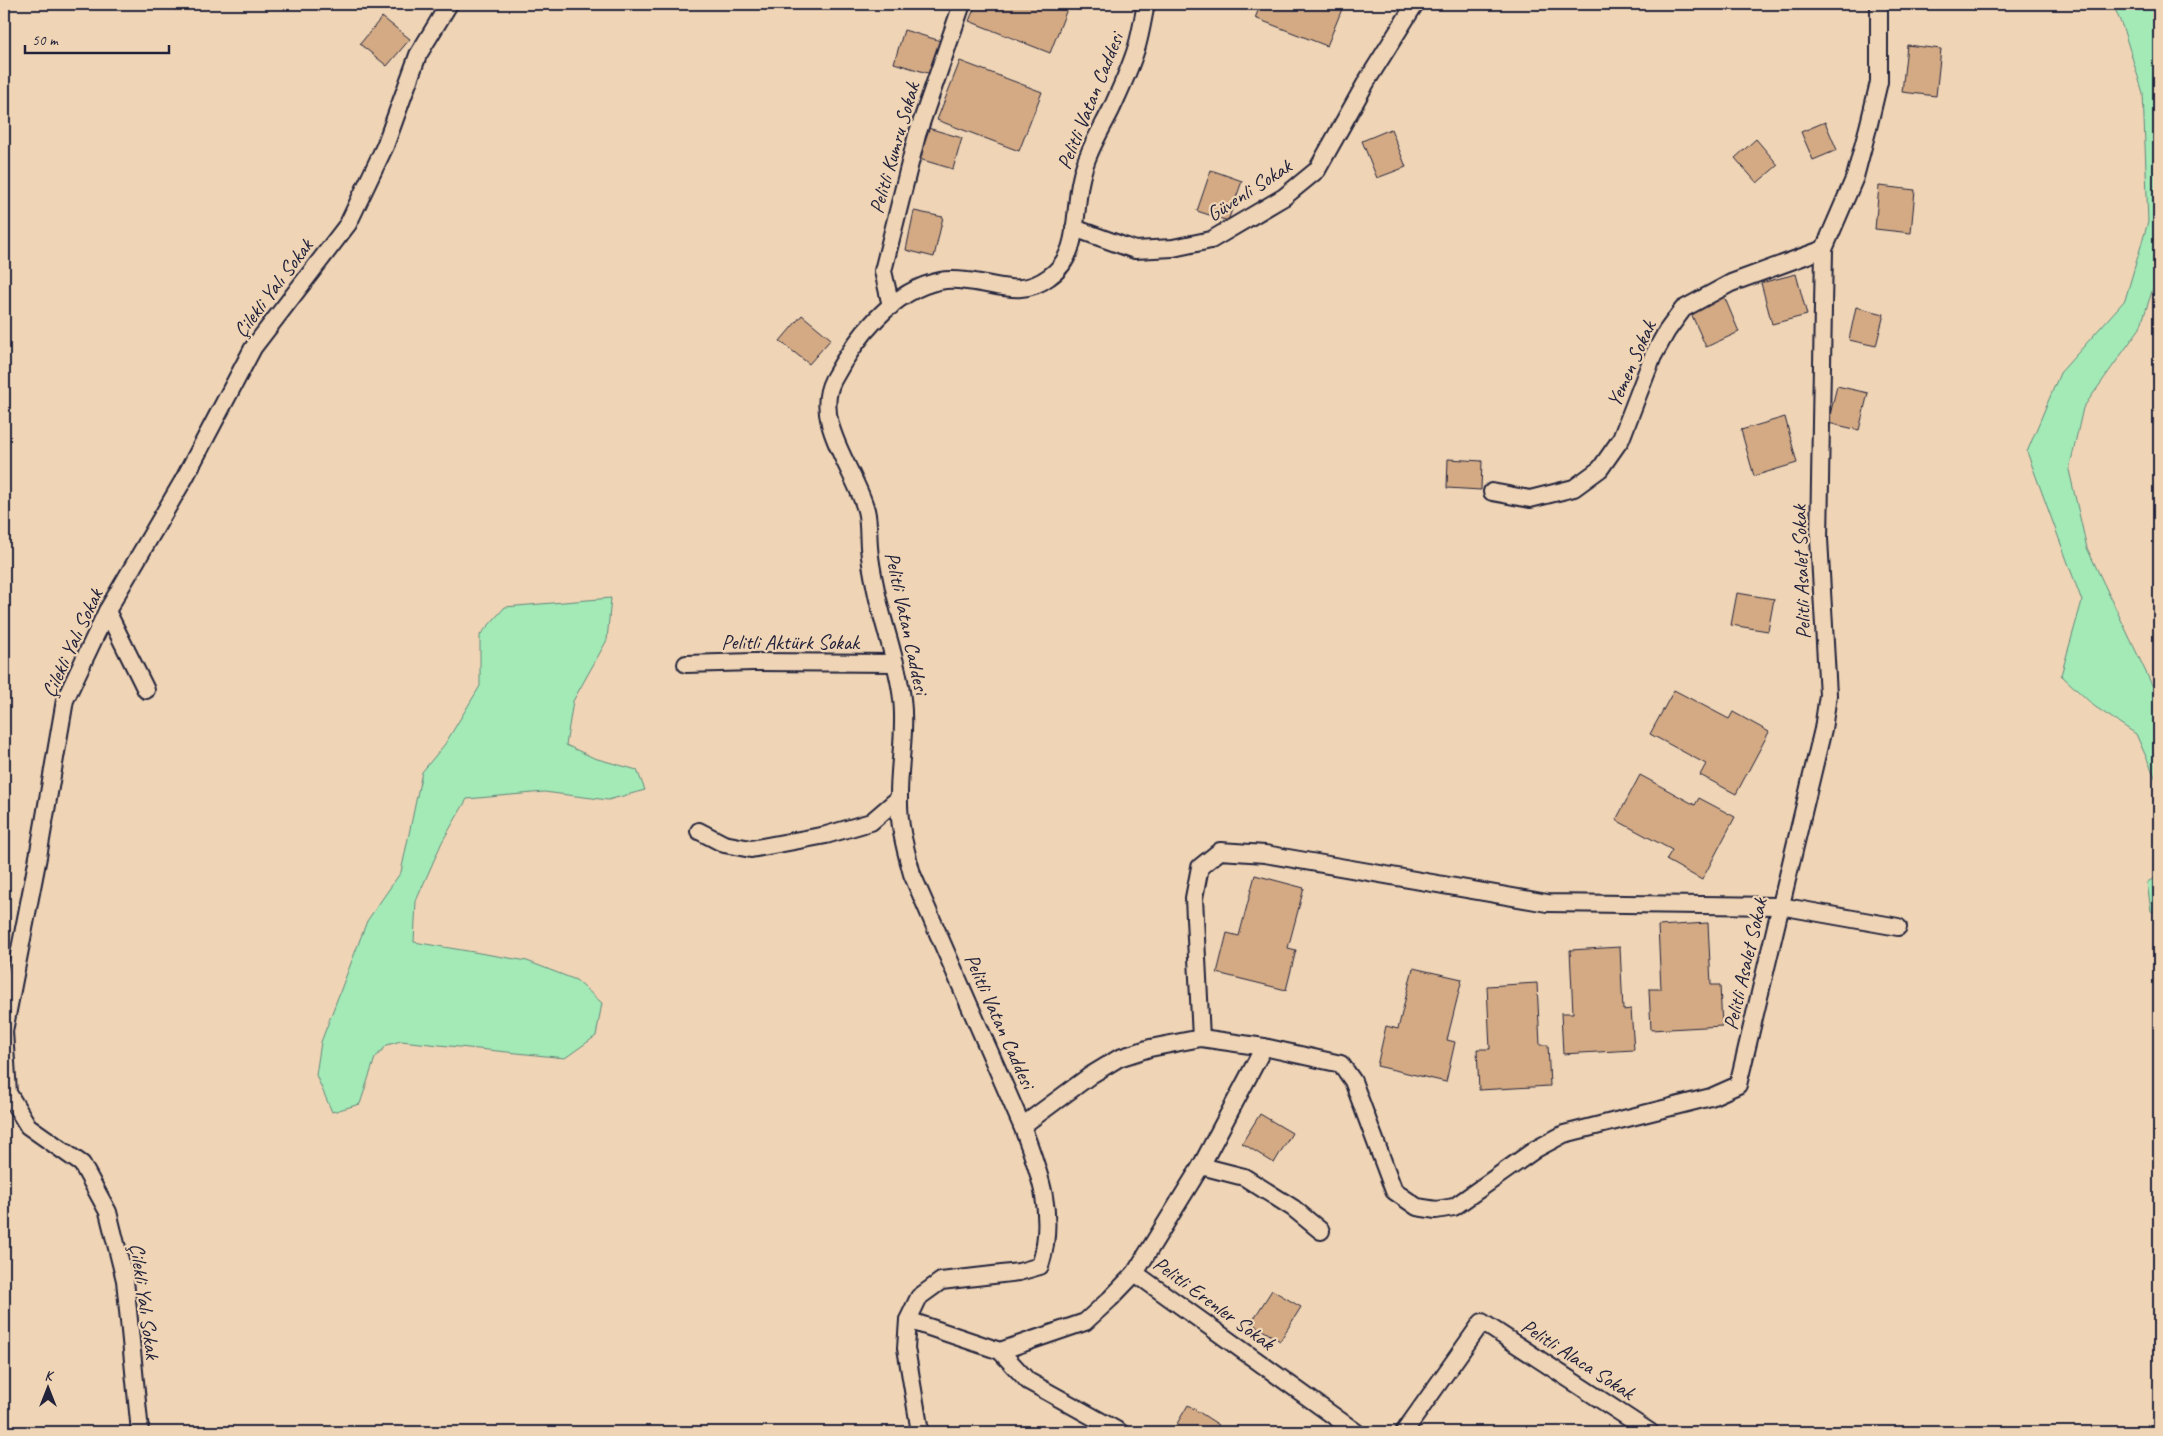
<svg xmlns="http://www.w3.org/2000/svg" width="2163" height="1436" font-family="Caveat,sans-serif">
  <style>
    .green { fill: #a3eab7; stroke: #628679 }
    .building { fill: #d3aa84; stroke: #22223b }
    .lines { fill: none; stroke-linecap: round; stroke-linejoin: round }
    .minor-casing { stroke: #22223b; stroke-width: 20 }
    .minor { stroke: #efd5b6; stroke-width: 16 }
    .labels { text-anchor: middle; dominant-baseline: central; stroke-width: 4.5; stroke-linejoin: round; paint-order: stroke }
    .street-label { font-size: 21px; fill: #22223b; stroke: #efd5b6 }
  </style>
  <rect width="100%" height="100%" fill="#efd5b6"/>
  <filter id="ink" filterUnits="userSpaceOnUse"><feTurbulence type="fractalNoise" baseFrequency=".02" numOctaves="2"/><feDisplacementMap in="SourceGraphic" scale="10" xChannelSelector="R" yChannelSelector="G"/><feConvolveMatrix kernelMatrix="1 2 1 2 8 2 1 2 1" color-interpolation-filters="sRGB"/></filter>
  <g filter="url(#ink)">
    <g class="green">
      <polygon points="2113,4 2159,4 2159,270 2140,328 2083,408 2069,470 2087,548 2152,685 2159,690 2159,786 2136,734 2094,706 2061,675 2082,601 2027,452 2060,373 2125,300 2148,222 2143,93 2123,28"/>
      <polygon points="611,598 607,640 573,701 566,745 594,758 637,770 645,790 608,800 544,792 467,799 442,842 416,901 414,942 527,961 576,980 602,1003 596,1036 565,1058 401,1041 387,1045 375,1058 360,1104 332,1112 316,1075 321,1042 367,921 401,872 422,772 445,744 480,686 480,635 505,607"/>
      <polygon points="2159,876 2159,915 2151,911 2147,882"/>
    </g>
    <g class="building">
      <polygon points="976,4 1069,4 1050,53 969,21"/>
      <polygon points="1261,4 1344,4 1327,46 1255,18"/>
      <polygon points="382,17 410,39 387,66 360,44"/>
      <polygon points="904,30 941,41 931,74 894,63"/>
      <polygon points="1907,45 1941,49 1936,96 1902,92"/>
      <polygon points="960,61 1042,92 1019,151 937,120"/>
      <polygon points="1825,122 1837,150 1813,160 1801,132"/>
      <polygon points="928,128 962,138 953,169 919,159"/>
      <polygon points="1391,129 1406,167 1377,178 1362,141"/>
      <polygon points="1756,139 1778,165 1757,183 1735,158"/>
      <polygon points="1211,170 1242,181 1228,221 1197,211"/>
      <polygon points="1879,186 1915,190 1911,233 1875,229"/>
      <polygon points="914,211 943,217 934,257 906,250"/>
      <polygon points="1796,274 1807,315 1772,324 1761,283"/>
      <polygon points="1724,296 1739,332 1706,347 1690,311"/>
      <polygon points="1856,307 1884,314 1876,346 1849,340"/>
      <polygon points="802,315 831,339 809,364 780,341"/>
      <polygon points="1837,386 1868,393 1859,430 1828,423"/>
      <polygon points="1785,417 1797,463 1754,476 1741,430"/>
      <polygon points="1448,459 1482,461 1481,490 1447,488"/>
      <polygon points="1737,593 1774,599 1768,631 1731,625"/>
      <polygon points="1674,690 1729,719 1733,712 1769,732 1736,794 1700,775 1706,764 1650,734"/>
      <polygon points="1640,775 1695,805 1699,798 1735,817 1702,880 1666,860 1672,850 1616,820"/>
      <polygon points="1255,875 1304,888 1288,948 1296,950 1286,990 1217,973 1227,933 1239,936"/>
      <polygon points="1708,923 1711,985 1720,985 1722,1026 1651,1030 1649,989 1661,989 1658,926"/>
      <polygon points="1620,947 1623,1010 1631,1009 1634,1050 1563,1054 1561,1013 1573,1013 1570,950"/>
      <polygon points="1413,968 1462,979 1447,1040 1455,1042 1446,1082 1377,1066 1386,1026 1398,1029"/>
      <polygon points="1537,983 1540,1045 1548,1045 1550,1086 1479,1090 1477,1049 1490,1049 1487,986"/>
      <polygon points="1260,1114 1292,1133 1274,1163 1242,1143"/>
      <polygon points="1272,1290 1301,1307 1280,1341 1251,1323"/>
      <polygon points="1188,1405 1219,1425 1214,1432 1172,1432"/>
    </g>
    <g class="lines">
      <g class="minor-casing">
        <g id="minor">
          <polyline points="1074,228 1135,250 1173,248 1211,240 1284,197 1317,170 1368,79 1415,4"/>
          <polyline points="891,306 883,271 917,135 962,4"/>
          <polyline points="1492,492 1530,499 1574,488 1600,469 1621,439 1653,356 1667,331 1683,309 1731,283 1824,249"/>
          <polyline points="107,611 146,690"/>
          <polyline points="686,664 753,662 895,663"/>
          <polyline points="699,831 724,844 751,849 826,835 871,822 899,798"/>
          <polyline points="1201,1038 1194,898 1200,867 1220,851 1265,854 1547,903 1780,906 1898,927"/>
          <polyline points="1264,1047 1201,1166 1135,1273 1356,1432"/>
          <polyline points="1022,1126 1091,1075 1119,1058 1150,1048 1201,1038 1264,1047 1341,1064 1353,1081 1394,1191 1417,1207 1436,1210 1454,1207 1536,1149 1564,1134 1711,1097 1738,1085 1823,729 1828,695 1819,539 1824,249 1855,177 1869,124 1879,82 1879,4"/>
          <polyline points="1201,1166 1244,1177 1293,1208 1321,1231"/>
          <polyline points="908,1320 1000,1351 1028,1381 1120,1432"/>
          <polyline points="1000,1351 1085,1322 1110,1299 1135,1273"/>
          <polyline points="140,1432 125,1280 108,1212 82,1164 28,1126 8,1093 4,1031 38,857 65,700 107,611 184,479 253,348 348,224 385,146 418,55 449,4"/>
          <path d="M920 1432 906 1348 908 1320 919 1297 941 1281 1019 1272 1040 1266C1056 1216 1040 1173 1022 1126L912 874C905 848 898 823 899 795 899 763 906 731 902 699 898 662 883 626 876 590 873 576 870 562 869 547 868 535 869 522 866 510 855 470 812 421 833 380 855 339 892 290 940 281 948 279 959 280 967 281 998 284 1021 298 1049 277 1081 255 1073 213 1081 179 1086 154 1100 132 1111 110 1120 90 1131 67 1137 46 1141 32 1143 18 1146 4"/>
          <polyline points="1404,1432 1482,1322 1650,1432"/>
        </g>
      </g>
      <use href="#minor" class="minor"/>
    </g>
  </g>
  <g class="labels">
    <g class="street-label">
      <text transform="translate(1090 101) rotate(-68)">Pelitli Vatan Caddesi</text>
      <text transform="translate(894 148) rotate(-74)">Pelitli Kumru Sokak</text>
      <text transform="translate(1249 190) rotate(-33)">Güvenli Sokak</text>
      <text transform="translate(273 288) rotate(-53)">Çilekli Yalı Sokak</text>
      <text transform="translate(1631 364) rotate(-66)">Yemen Sokak</text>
      <text transform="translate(1801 572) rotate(-92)">Pelitli Asalet Sokak</text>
      <text transform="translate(907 623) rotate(78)">Pelitli Vatan Caddesi</text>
      <text x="790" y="642">Pelitli Aktürk Sokak</text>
      <text transform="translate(72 643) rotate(-65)">Çilekli Yalı Sokak</text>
      <text transform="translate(1745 964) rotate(-77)">Pelitli Asalet Sokak</text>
      <text transform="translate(1000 1021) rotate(66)">Pelitli Vatan Caddesi</text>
      <text transform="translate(145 1301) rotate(82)">Çilekli Yalı Sokak</text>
      <text transform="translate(1214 1303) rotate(36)">Pelitli Erenler Sokak</text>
      <text transform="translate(1578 1359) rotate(33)">Pelitli Alaca Sokak</text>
    </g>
  </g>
  <rect width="2163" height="1436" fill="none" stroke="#efd5b6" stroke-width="20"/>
  <rect x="10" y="10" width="2143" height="1416" fill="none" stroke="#22223b" stroke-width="2" filter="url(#ink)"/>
  <g transform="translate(48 1388)" stroke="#efd5b6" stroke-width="4" paint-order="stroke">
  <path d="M0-4L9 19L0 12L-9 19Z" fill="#22223b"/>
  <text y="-8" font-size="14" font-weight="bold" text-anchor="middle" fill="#22223b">K</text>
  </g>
  <path d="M25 45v8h144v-8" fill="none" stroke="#22223b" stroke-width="2.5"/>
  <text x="32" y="45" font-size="15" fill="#22223b" stroke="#efd5b6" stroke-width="4" paint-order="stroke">50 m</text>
</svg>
